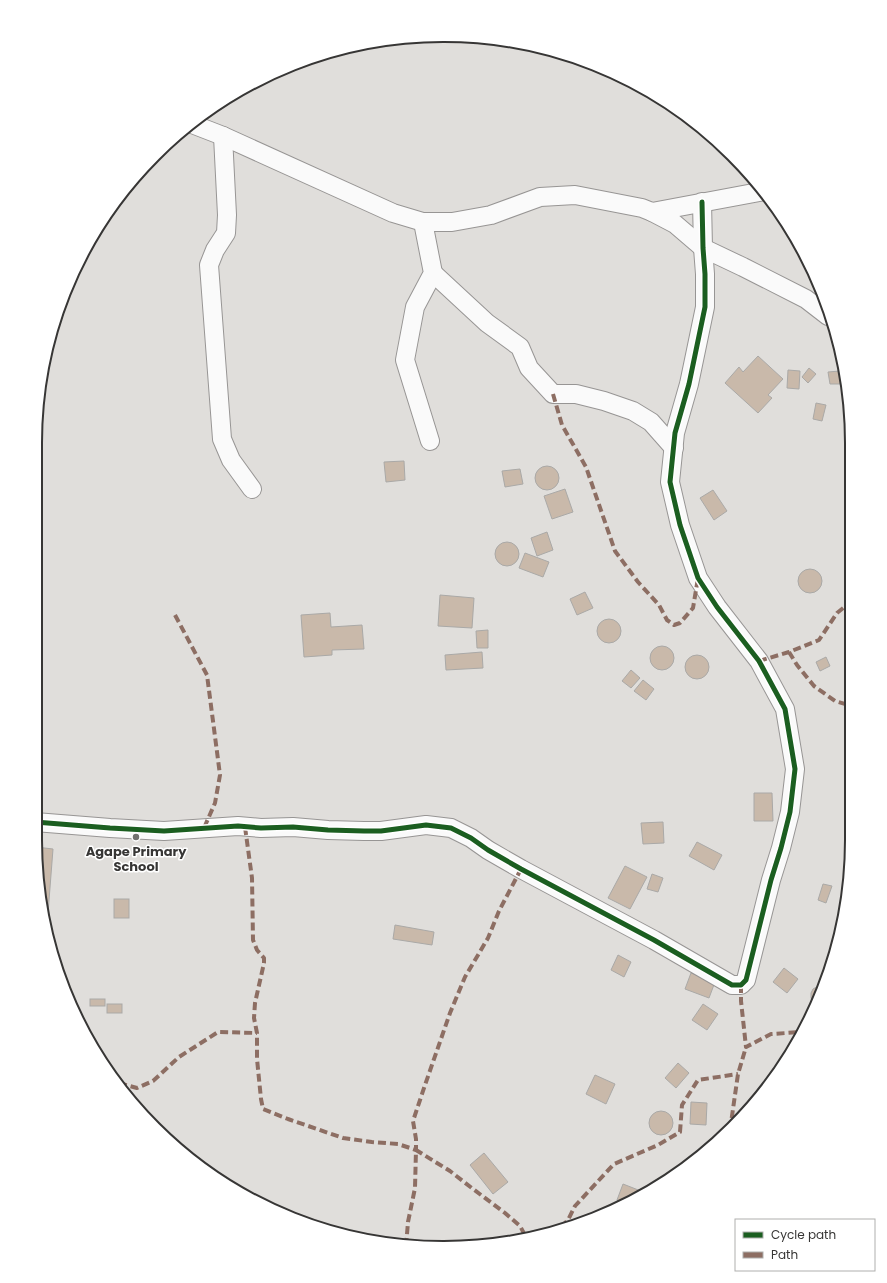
<svg xmlns="http://www.w3.org/2000/svg" width="887" height="1283" font-family="Poppins,sans-serif">
  <style>
    .building { fill: #c9b9aa; stroke: #aaa9a7 }
    .lines { fill: none; stroke-linecap: round; stroke-linejoin: round }
    .street-casing { stroke: #979594; stroke-width: 20 }
    .street { stroke: #fafafa; stroke-width: 18 }
    .quiet { stroke: #8d6e63; stroke-width: 4; stroke-dasharray: 8 4; stroke-linecap: butt }
    .cycleway-casing { stroke: #fff; stroke-width: 8 }
    .cycleway { stroke: #1b5e20; stroke-width: 5 }
    .poi-dot { fill: #72716f; stroke: #fff; stroke-width: 1.5 }
    .labels { text-anchor: middle; dominant-baseline: central; stroke-width: 3; stroke-linejoin: round; paint-order: stroke }
    .poi-label { font-size: 13px; font-weight: bold; fill: #373635; stroke: #fff }
    .rim { fill: none; stroke: #373635; stroke-width: 2 }
  </style>
  <rect width="100%" height="100%" fill="#e0dedb"/>
  <g class="building">
    <polygon points="758,356 783,379 768,395 772,398 758,413 725,383 739,367 743,372"/>
    <polygon points="809,368 816,374 808,383 802,377"/>
    <polygon points="788,370 800,371 799,389 787,388"/>
    <polygon points="840,371 840,384 830,384 828,372"/>
    <polygon points="816,403 826,405 822,421 813,419"/>
    <polygon points="404,461 405,480 386,482 384,462"/>
    <circle cx="547" cy="478" r="12"/>
    <polygon points="520,469 523,484 505,487 502,471"/>
    <polygon points="565,489 573,512 552,519 544,496"/>
    <polygon points="713,490 727,511 714,520 700,498"/>
    <polygon points="547,532 553,550 537,556 531,538"/>
    <circle cx="507" cy="554" r="12"/>
    <polygon points="525,553 549,562 543,577 519,568"/>
    <circle cx="810" cy="581" r="12"/>
    <polygon points="585,592 593,608 577,615 570,599"/>
    <polygon points="440,595 474,598 472,628 438,626"/>
    <polygon points="330,613 331,627 362,625 364,649 332,650 332,655 304,657 301,615"/>
    <circle cx="609" cy="631" r="12"/>
    <polygon points="488,630 488,648 477,648 476,631"/>
    <circle cx="662" cy="658" r="12"/>
    <polygon points="482,652 483,668 446,670 445,655"/>
    <circle cx="697" cy="667" r="12"/>
    <polygon points="826,657 830,666 820,671 816,662"/>
    <polygon points="631,670 640,678 631,688 622,681"/>
    <polygon points="643,680 654,689 646,700 634,691"/>
    <polygon points="754,793 772,793 773,821 754,821"/>
    <polygon points="663,822 664,843 643,844 641,823"/>
    <polygon points="697,842 722,855 714,870 689,856"/>
    <polygon points="36,847 53,849 47,926 46,926"/>
    <polygon points="625,866 647,877 630,909 608,898"/>
    <polygon points="652,874 663,878 658,892 647,889"/>
    <polygon points="823,884 832,886 826,903 818,900"/>
    <rect x="114" y="899" width="15" height="19"/>
    <polygon points="395,925 434,932 432,945 393,939"/>
    <polygon points="47,928 51,928 50,948 49,945"/>
    <polygon points="618,955 631,962 624,977 611,970"/>
    <polygon points="784,968 798,979 787,993 773,982"/>
    <polygon points="691,973 715,982 709,998 685,989"/>
    <polygon points="822,984 824,984 821,996 815,1006 811,998 811,993 813,989"/>
    <rect x="90" y="999" width="15" height="7"/>
    <rect x="107" y="1004" width="15" height="9"/>
    <polygon points="703,1004 718,1014 707,1030 692,1020"/>
    <polygon points="678,1063 689,1073 676,1088 665,1078"/>
    <polygon points="595,1075 615,1084 606,1104 586,1094"/>
    <polygon points="691,1102 707,1103 706,1125 690,1124"/>
    <circle cx="661" cy="1123" r="12"/>
    <polygon points="484,1153 508,1182 493,1194 470,1165"/>
    <polygon points="623,1184 646,1193 627,1204 617,1200"/>
  </g>
  <g class="lines">
    <g class="street-casing">
      <g id="street">
        <polyline points="192,124 223,136 393,213 423,222 452,222 491,215 540,197 575,195 642,208 652,212 764,191"/>
        <polyline points="223,136 227,215 226,233 215,250 209,265 222,439 231,460 252,489"/>
        <polyline points="652,212 675,224 703,248 743,267 806,299 828,316"/>
        <polyline points="423,222 433,273 415,307 405,360 430,441"/>
        <polyline points="433,273 487,323 520,347 529,368 553,394 576,394 604,401 633,411 651,422 674,448"/>
        <polyline points="35,822 110,828 164,831 238,826 261,828 293,827 328,830 364,831 381,831 426,825 451,828 471,838 488,850 521,869 654,940 732,985 741,985 746,980 771,880 781,848 790,812 795,769 785,709 759,661 717,607 698,578 680,525 670,482 675,433 689,384 705,307 705,274 703,248 702,202"/>
      </g>
    </g>
    <use href="#street" class="street"/>
    <g class="quiet">
      <polyline points="553,394 562,425 586,467 615,551 638,582 659,605 667,620 674,625 680,623 693,608 698,578"/>
      <polyline points="175,615 207,675 220,775 215,803 204,828"/>
      <polyline points="789,652 797,665 814,686 835,701 852,706"/>
      <polyline points="759,661 789,652 819,640 837,613 852,601"/>
      <polyline points="245,827 252,878 253,940 257,950 264,958 264,963 255,1003 254,1018 257,1033 257,1059 261,1099 263,1109 288,1119 343,1138 372,1142 398,1144 416,1150 416,1139 413,1121 425,1085 450,1013 465,977 488,938 499,911 521,869"/>
      <polyline points="741,985 741,1001 746,1047 771,1034 802,1032"/>
      <polyline points="119,1083 137,1088 153,1081 179,1057 218,1032 257,1033"/>
      <polyline points="730,1130 738,1074 746,1047"/>
      <polyline points="561,1227 568,1220 575,1206 614,1164 658,1145 680,1132 682,1105 698,1080 738,1074"/>
      <polyline points="406,1246 408,1222 415,1188 416,1150 450,1171 473,1189 505,1213 520,1226 526,1237 526,1239"/>
    </g>
    <g class="cycleway-casing">
      <polyline id="cycleway" points="35,822 110,828 164,831 238,826 261,828 293,827 328,830 364,831 381,831 426,825 451,828 471,838 488,850 521,869 654,940 732,985 741,985 746,980 771,880 781,848 790,812 795,769 785,709 759,661 717,607 698,578 680,525 670,482 675,433 689,384 705,307 705,274 703,248 702,202"/>
    </g>
    <use href="#cycleway" class="cycleway"/>
  </g>
  <circle class="poi-dot" cx="136" cy="837" r="4"/>
  <g class="labels">
    <g class="poi-label">
      <text x="136" y="851">Agape Primary<tspan x="136" dy="15">School</tspan></text>
    </g>
  </g>
  <path d="M0 0H887V1283H0ZM443 42H444A401 401 0 0 1 845 443V840A401 401 0 0 1 444 1241H443A401 401 0 0 1 42 840V443A401 401 0 0 1 443 42Z" fill="#fff" fill-rule="evenodd"/>
  <path class="rim" d="M443 42H444A401 401 0 0 1 845 443V840A401 401 0 0 1 444 1241H443A401 401 0 0 1 42 840V443A401 401 0 0 1 443 42Z"/>
  <rect x="735" y="1219" width="140" height="52" fill="#ffffff" stroke="#afafae"/>
  <rect x="743" y="1232" width="20" height="6" fill="#1b5e20" stroke="#afafae"/>
  <text x="771" y="1239" font-size="12" fill="#373635">Cycle path</text>
  <rect x="743" y="1252" width="20" height="6" fill="#8d6e63" stroke="#afafae"/>
  <text x="771" y="1259" font-size="12" fill="#373635">Path</text>
</svg>
